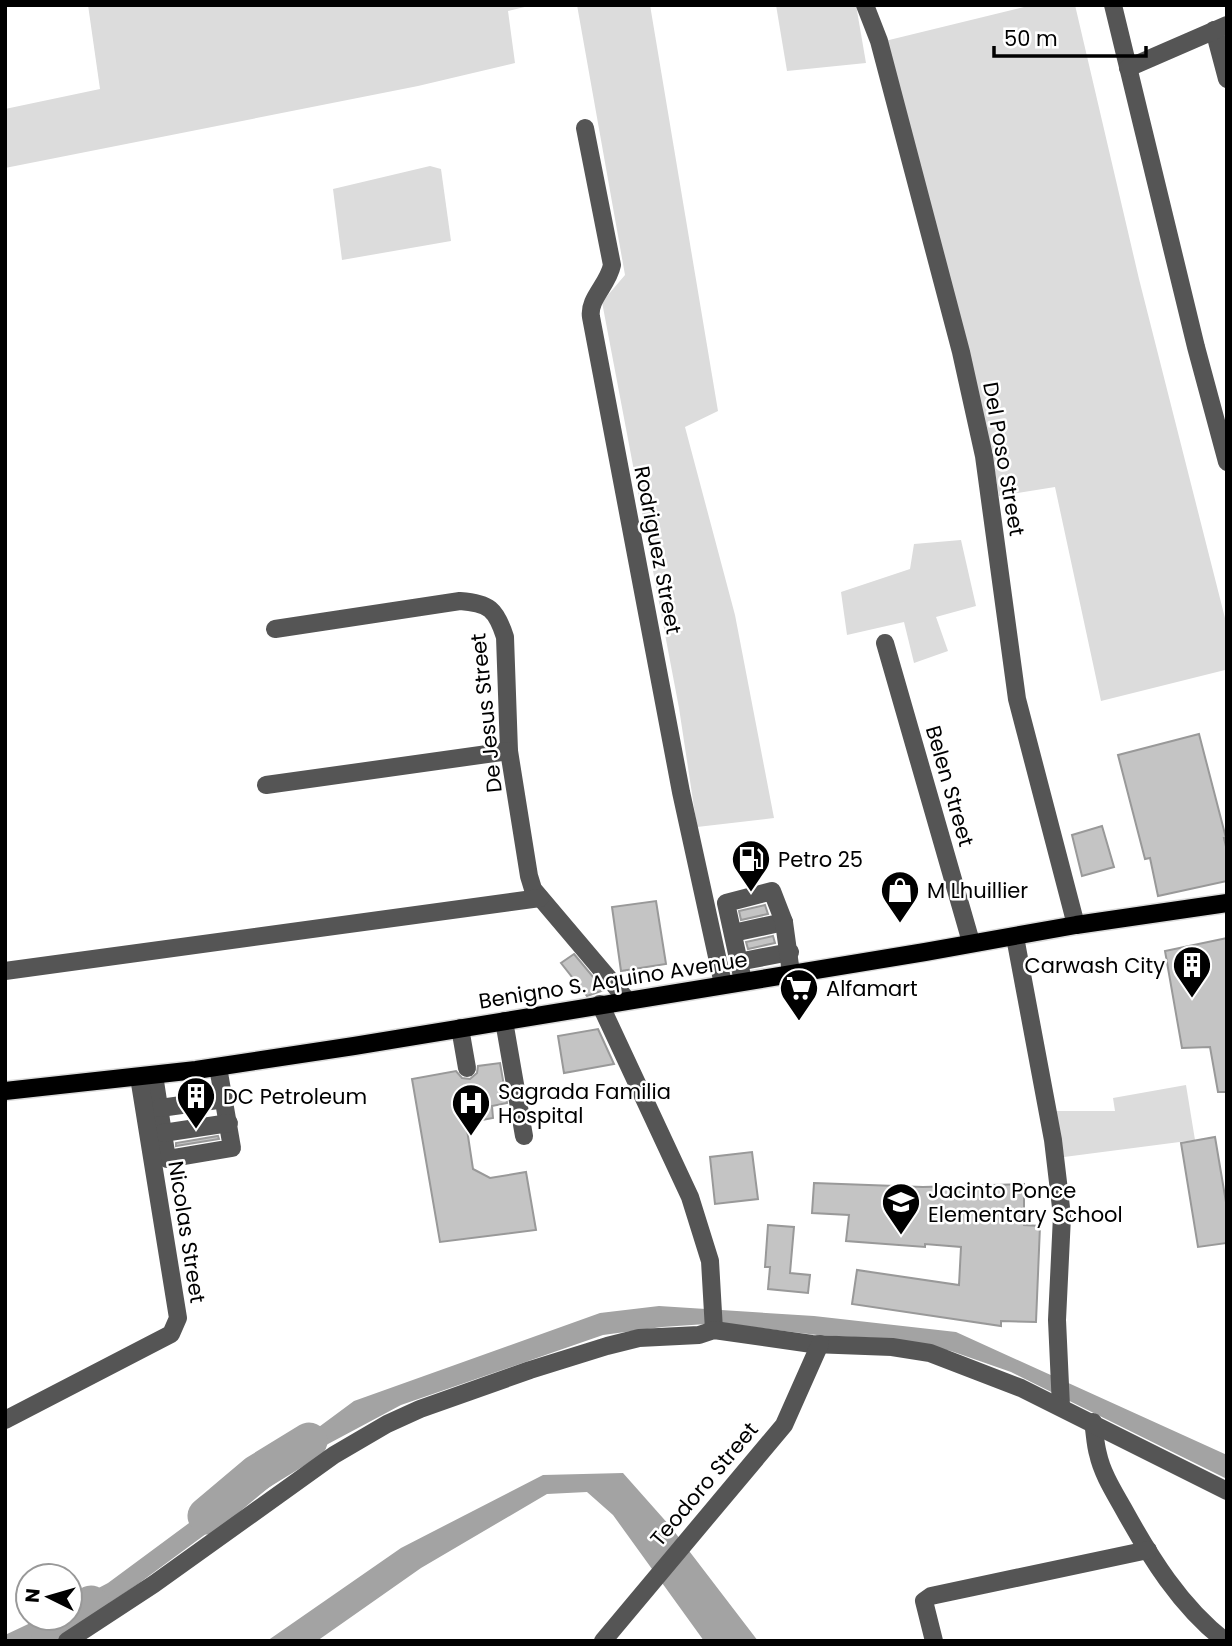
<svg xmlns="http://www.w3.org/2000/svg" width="1232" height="1646" font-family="Poppins,sans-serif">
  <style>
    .green { fill: #dcdcdc }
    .water { fill: #a3a3a3 }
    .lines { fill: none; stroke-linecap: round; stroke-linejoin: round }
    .river { stroke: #a3a3a3; stroke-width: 37 }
    .building { fill: #c4c4c4; stroke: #999; stroke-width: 2 }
    .major-casing { stroke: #dbdbdb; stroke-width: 21 }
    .minor { stroke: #555; stroke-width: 18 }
    .major { stroke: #000; stroke-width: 18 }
    .labels { text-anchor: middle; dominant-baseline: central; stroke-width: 5; stroke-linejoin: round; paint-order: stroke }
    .street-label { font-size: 21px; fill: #000; stroke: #fff }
    .poi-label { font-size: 21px; fill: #000; stroke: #fff; text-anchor: start }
  </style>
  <rect width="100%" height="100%" fill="#fff"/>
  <g class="green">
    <polygon points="88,5 533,5 508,11 515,63 418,86 5,168 5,109 100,89"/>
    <polygon points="577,5 650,5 718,411 685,427 735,615 774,818 697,827 679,708 602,302 625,275"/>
    <polygon points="776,5 856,5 866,63 787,71"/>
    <polygon points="1032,5 1075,5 1139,279 1227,626 1227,674 1225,670 1101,701 1055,487 999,496 992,454 885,41"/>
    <polygon points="430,166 441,169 451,241 342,260 333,189"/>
    <polygon points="961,540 976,606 936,617 948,651 914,663 904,622 847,635 841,592 910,569 914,544"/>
    <polygon points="1186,1085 1195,1140 1064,1157 1056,1111 1115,1111 1113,1098"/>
  </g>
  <g class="water">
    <polygon points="659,1306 814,1316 956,1332 1227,1455 1227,1479 1011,1372 951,1351 893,1339 817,1335 721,1323 662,1327 603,1335 401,1405 328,1444 138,1584 76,1625 44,1641 5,1641 5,1635 41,1618 70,1618 70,1603 108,1583 354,1401 600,1313"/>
    <polygon points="623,1473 670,1526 758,1641 704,1641 613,1515 587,1492 547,1494 421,1568 317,1641 267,1641 401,1548 543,1475"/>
  </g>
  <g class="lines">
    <g class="river">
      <polyline points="206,1516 257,1473 309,1441"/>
      <polyline points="49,1641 61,1625 91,1604"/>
    </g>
  </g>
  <g class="building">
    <polygon points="1199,734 1226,838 1224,838 1227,851 1227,881 1158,896 1150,858 1145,859 1118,755"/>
    <polygon points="1102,826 1114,867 1082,876 1072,835"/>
    <polygon points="656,901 666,964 621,971 612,907"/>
    <polygon points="765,905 768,914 741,920 739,911"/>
    <polygon points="773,936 775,943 748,949 746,942"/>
    <polygon points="1227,938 1227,1092 1218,1092 1210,1047 1182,1048 1165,951"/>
    <polygon points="574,954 604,990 587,996 561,963"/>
    <polygon points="598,1029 614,1064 564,1073 558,1036"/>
    <polygon points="500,1063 507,1103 492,1106 493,1118 466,1123 473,1169 490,1178 526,1172 536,1230 440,1242 412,1079 456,1071 462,1078 470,1079 477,1073 478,1066"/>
    <polygon points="218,1136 219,1139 176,1146 176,1143"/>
    <polygon points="1215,1137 1227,1208 1227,1243 1198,1247 1181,1143"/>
    <polygon points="752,1152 758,1199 715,1204 710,1157"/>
    <polygon points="814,1183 923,1187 1024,1184 1024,1225 1040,1226 1036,1322 1001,1321 1001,1326 852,1304 857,1270 959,1285 961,1247 925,1244 925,1247 846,1241 849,1215 812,1213"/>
    <polygon points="768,1225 794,1227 790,1273 810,1275 808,1293 768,1289 770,1267 765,1267"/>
  </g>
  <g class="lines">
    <g class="major-casing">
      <polyline id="major" points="5,1091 196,1070 354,1046 925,952 1076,925 1227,903"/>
    </g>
    <g class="minor">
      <polyline points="865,5 879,41 961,352 984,456 1017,699 1076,925"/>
      <polyline points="1113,5 1196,347 1227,462"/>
      <polyline points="1214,30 1227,79"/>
      <polyline points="1128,68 1227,25"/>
      <path d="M585 128 612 265C608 285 588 299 591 317L681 792 723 984"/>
      <path d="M275 629 460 601C489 603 496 609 505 637L509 751 529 876 533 889 627 1000"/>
      <polyline points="885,643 971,942"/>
      <polyline points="266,785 509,751"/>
      <polyline points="733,933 784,922"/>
      <polyline points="1015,937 1053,1140 1062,1216 1057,1320 1061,1407"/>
      <polyline points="738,962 790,952"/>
      <polyline points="5,971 540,898"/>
      <polyline points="743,981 726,903 772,891 784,922 791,973"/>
      <polyline points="600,1004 690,1197 710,1261 714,1330"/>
      <polyline points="504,1021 524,1136"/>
      <polyline points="460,1028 467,1068"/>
      <polyline points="154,1075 167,1159 232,1148 218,1067"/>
      <polyline points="160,1108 225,1099"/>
      <polyline points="163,1133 229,1123"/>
      <polyline points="5,1420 171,1334 178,1318 139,1077"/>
      <path d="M1093 1422C1095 1433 1095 1444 1098 1454 1102 1473 1114 1492 1123 1508 1150 1557 1180 1606 1225 1641"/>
      <polyline points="67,1641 154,1584 334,1455 387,1424 420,1409 530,1370 607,1346 639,1338 699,1335 714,1330 812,1344 892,1347 930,1353 1021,1388 1227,1491"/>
      <polyline points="603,1641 784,1425 820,1344"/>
      <polyline points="934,1641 924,1601 931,1596 1148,1550"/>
    </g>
    <use href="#major" class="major"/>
  </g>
  <defs>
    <g id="fuel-pin" transform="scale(2.0125)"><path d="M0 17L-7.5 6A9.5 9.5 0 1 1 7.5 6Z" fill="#000" stroke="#fff"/><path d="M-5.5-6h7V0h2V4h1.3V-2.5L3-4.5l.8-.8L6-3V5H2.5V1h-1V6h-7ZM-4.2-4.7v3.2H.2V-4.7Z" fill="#fff"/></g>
    <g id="shop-pin" transform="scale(2.0125)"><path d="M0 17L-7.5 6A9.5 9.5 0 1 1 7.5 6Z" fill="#000" stroke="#fff"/><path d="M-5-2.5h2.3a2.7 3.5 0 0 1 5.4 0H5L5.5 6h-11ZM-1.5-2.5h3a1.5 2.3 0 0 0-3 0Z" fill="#fff"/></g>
    <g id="building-pin" transform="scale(2.0125)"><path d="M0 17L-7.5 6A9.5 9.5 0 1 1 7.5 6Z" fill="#000" stroke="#fff"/><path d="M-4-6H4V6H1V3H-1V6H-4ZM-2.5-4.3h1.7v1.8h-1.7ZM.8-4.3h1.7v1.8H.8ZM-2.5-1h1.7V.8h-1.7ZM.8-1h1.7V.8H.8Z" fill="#fff"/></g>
    <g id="supermarket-pin" transform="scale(2.0125)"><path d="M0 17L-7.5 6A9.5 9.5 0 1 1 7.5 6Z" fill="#000" stroke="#fff"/><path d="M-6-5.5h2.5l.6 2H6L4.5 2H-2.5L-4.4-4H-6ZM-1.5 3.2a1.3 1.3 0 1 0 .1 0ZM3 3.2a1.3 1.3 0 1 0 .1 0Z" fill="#fff"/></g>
    <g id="hospital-pin" transform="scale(2.0125)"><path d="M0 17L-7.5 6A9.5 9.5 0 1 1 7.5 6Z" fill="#000" stroke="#fff"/><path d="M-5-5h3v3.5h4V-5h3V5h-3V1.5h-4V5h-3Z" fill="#fff"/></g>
    <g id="school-pin" transform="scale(2.0125)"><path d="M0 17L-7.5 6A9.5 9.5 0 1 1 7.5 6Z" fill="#000" stroke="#fff"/><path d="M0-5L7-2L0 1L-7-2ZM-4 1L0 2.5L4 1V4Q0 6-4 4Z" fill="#fff"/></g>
  </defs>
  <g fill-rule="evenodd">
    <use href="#fuel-pin" x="751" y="859"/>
    <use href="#shop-pin" x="900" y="890"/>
    <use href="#building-pin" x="1192" y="965"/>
    <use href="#supermarket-pin" x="799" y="988"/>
    <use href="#building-pin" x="196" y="1096"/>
    <use href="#hospital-pin" x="471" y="1103"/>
    <use href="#school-pin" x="901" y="1202"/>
  </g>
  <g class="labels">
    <g class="street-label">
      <text transform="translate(1004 459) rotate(80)">Del Poso Street</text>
      <text transform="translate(658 550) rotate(79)">Rodriguez Street</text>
      <text transform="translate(486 713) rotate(-96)">De Jesus Street</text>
      <text transform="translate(950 786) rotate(74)">Belen Street</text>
      <text transform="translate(613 980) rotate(-9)">Benigno S. Aquino Avenue</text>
      <text transform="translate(187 1232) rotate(81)">Nicolas Street</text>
      <text transform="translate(704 1484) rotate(-50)">Teodoro Street</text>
    </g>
    <g class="poi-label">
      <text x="778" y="859">Petro 25</text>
      <text x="927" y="890">M Lhuillier</text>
      <text x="1165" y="965" text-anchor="end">Carwash City</text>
      <text x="826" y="988">Alfamart</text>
      <text x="498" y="1091">Sagrada Familia<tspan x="498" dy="24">Hospital</tspan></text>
      <text x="223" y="1096">DC Petroleum</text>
      <text x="928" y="1190">Jacinto Ponce<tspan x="928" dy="24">Elementary School</tspan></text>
    </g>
  </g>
  <rect width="1232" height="1646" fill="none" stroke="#000000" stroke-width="14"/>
  <g transform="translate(49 1597) rotate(275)"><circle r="33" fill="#ffffff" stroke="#999999" stroke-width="2"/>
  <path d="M0-5L12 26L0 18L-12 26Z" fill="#000000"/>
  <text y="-10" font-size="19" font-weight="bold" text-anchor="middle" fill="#000000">N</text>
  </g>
  <path d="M994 46v10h152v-10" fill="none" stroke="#000000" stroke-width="3.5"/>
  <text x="1004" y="46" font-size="21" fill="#000000" stroke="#ffffff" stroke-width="5" paint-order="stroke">50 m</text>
</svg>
